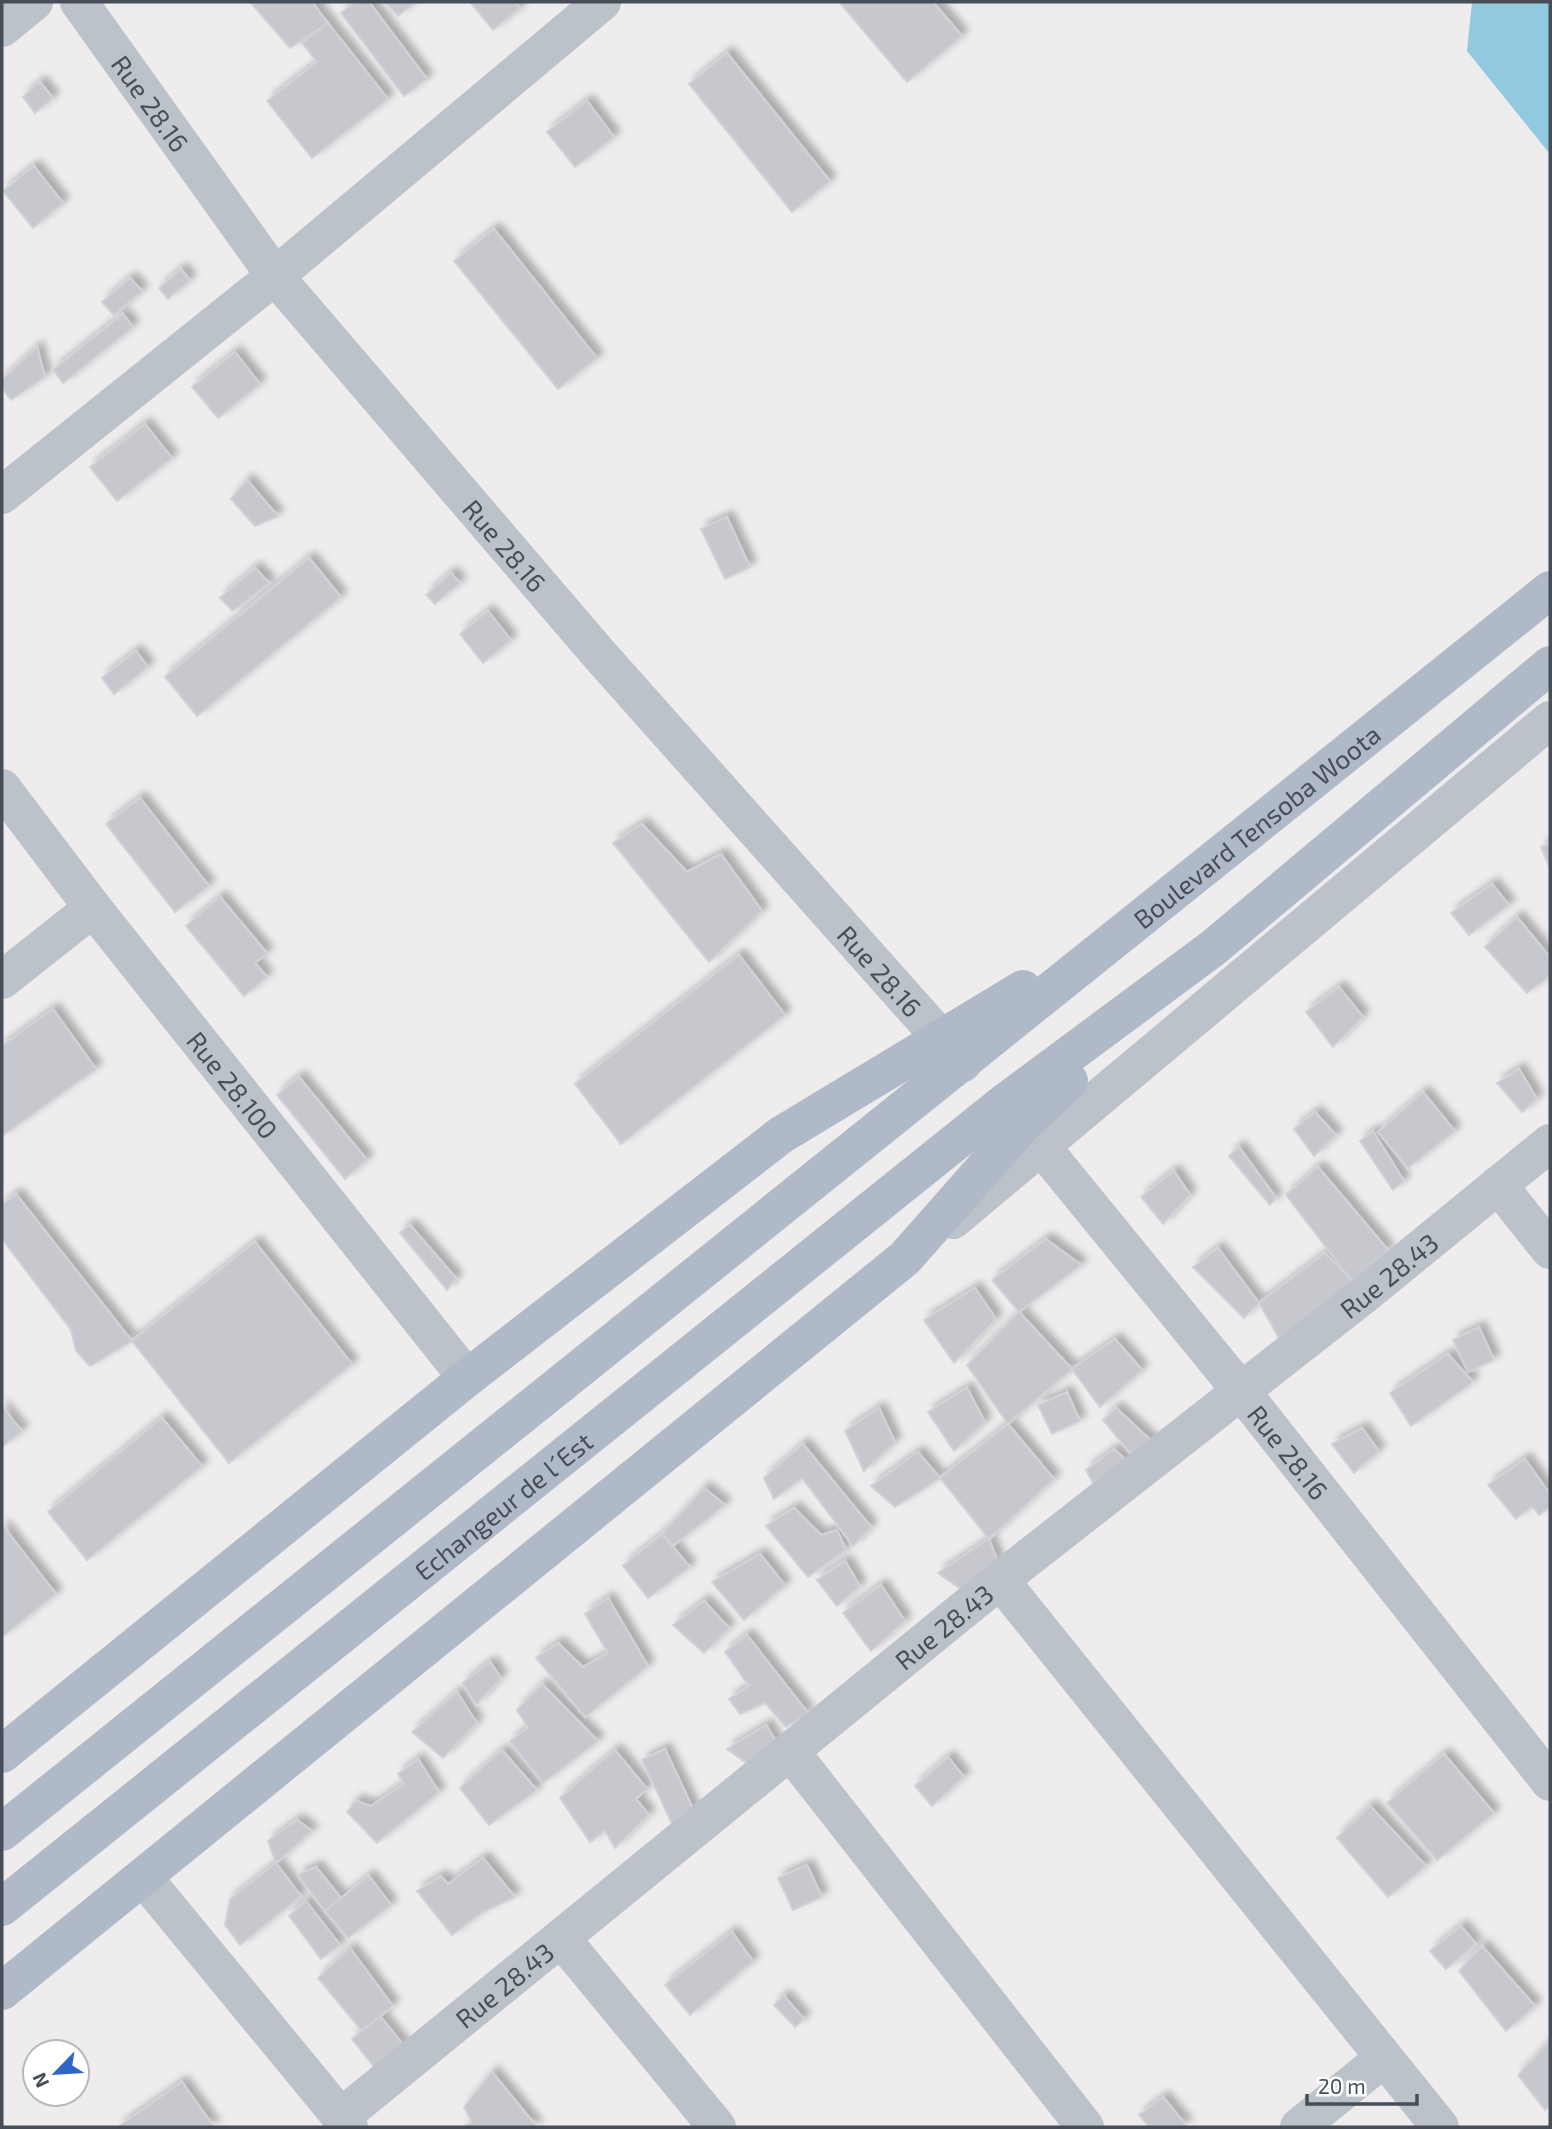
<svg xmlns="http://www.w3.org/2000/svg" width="1552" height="2129" font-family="'Exo 2',sans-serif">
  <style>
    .water { fill: #91c9df }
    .building { fill: #c7c8ce; stroke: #d1d2d7; stroke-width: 2; filter: url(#shadow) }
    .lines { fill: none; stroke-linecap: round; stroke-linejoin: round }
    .street { stroke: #bcc2ca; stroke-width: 38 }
    .primary { stroke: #afb9c8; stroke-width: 38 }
    .labels { text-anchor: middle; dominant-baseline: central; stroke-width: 5; stroke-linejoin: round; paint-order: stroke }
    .street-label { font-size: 26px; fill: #474e57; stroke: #fff }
  </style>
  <defs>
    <filter id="shadow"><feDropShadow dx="6" dy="-6" stdDeviation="3.5" flood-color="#0004"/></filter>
  </defs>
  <rect width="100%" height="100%" fill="#eeecec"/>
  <polygon class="water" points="1472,2 1550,2 1550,154 1467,51"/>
  <g class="building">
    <polygon points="250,2 312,2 328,23 290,48"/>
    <polygon points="355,2 369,2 427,79 404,96 341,13"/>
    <polygon points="385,2 415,2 398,16"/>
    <polygon points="470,2 515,2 520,8 493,30"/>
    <polygon points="839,2 933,2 962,36 907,82"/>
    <polygon points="328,23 388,99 312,158 267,101 317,62 302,43"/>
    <polygon points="727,53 830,181 792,212 689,84"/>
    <polygon points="40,82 53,98 35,113 23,97"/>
    <polygon points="587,101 614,137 575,167 547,132"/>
    <polygon points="34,166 63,203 33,228 3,191"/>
    <polygon points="494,229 597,358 558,389 454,261"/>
    <polygon points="181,269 190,280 168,299 159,288"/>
    <polygon points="130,278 142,291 114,315 102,302"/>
    <polygon points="123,314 133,327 63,383 53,370"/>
    <polygon points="37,347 45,377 11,400 2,388 2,380"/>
    <polygon points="235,352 260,384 218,418 192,387"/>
    <polygon points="145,424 172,458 117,501 90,467"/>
    <polygon points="247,480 278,516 255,526 231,499"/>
    <polygon points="727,517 750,567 725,579 701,529"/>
    <polygon points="309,558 341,597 197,716 165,677"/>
    <polygon points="255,568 269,583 233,611 220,598"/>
    <polygon points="451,573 460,583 435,604 426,595"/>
    <polygon points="488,611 511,640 483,663 460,634"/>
    <polygon points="136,651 148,667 114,694 102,678"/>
    <polygon points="140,798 209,886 175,912 106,824"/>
    <polygon points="642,824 687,872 721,854 762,911 709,962 613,843"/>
    <polygon points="1550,843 1550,868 1541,847"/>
    <polygon points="1492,884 1509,905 1469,935 1451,913"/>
    <polygon points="220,897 267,953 255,963 267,977 244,996 186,926"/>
    <polygon points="1517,917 1550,957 1550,976 1527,993 1485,947"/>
    <polygon points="739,955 785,1015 621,1144 575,1084"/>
    <polygon points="1339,987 1363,1017 1333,1047 1306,1012"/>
    <polygon points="53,1009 96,1069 2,1136 2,1046"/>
    <polygon points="1519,1069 1537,1099 1522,1112 1497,1083"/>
    <polygon points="299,1077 367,1160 345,1179 277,1095"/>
    <polygon points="1423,1092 1455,1131 1408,1168 1378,1132"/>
    <polygon points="1315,1112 1336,1135 1314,1156 1294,1129"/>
    <polygon points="1373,1131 1404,1181 1393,1190 1360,1141"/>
    <polygon points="1239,1147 1276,1198 1270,1205 1229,1156"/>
    <polygon points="1318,1167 1388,1250 1352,1281 1286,1195"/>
    <polygon points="1174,1171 1190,1195 1163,1224 1141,1197"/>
    <polygon points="16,1194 132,1341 90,1366 76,1351 71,1330 2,1239 2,1205"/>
    <polygon points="410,1225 456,1278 447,1290 400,1233"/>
    <polygon points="1046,1239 1081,1265 1019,1312 992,1280"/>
    <polygon points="255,1242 352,1364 229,1463 132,1341"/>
    <polygon points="1218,1248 1259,1303 1244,1318 1193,1267"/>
    <polygon points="1325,1253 1352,1281 1279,1338 1259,1303"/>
    <polygon points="975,1288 996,1319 954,1363 924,1320"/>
    <polygon points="1019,1312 1072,1369 1008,1424 967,1365"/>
    <polygon points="1479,1327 1494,1360 1468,1372 1453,1340"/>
    <polygon points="1115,1339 1142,1370 1100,1407 1072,1369"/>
    <polygon points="1448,1354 1473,1382 1411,1426 1390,1393"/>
    <polygon points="967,1388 985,1422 954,1451 928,1412"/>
    <polygon points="1067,1392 1080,1421 1052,1434 1038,1405"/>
    <polygon points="2,1407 22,1431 2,1447"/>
    <polygon points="879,1408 895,1442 864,1471 845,1431"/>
    <polygon points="1116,1408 1157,1446 1136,1460 1103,1420"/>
    <polygon points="162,1418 202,1466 87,1560 48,1512"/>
    <polygon points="1008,1424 1054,1479 989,1539 940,1478"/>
    <polygon points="1362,1428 1379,1451 1354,1473 1332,1444"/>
    <polygon points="803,1444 871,1527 853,1546 802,1478 774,1499 764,1478"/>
    <polygon points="1114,1449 1129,1463 1093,1483 1086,1470"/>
    <polygon points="918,1452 940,1478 895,1507 871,1486"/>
    <polygon points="1525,1459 1550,1494 1550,1507 1539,1515 1532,1506 1516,1519 1488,1485"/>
    <polygon points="704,1488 725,1505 673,1546 662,1534"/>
    <polygon points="794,1508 821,1535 837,1530 846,1550 808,1577 766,1526"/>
    <polygon points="3,1526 56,1594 2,1637 2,1527"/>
    <polygon points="662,1534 690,1567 648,1598 623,1566"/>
    <polygon points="989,1539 998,1562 961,1589 938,1573"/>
    <polygon points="760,1554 785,1585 744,1620 712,1582"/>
    <polygon points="845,1561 860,1586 837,1606 817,1580"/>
    <polygon points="881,1585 905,1621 871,1651 843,1613"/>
    <polygon points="608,1598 648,1666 585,1717 536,1658 558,1643 583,1667 608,1653 585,1614"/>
    <polygon points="704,1601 729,1628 704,1653 673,1625"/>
    <polygon points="747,1635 808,1713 786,1727 765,1703 740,1714 729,1699 749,1686 725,1652"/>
    <polygon points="490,1662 501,1678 476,1705 463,1683"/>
    <polygon points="542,1684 598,1741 543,1783 510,1741 528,1728 517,1710"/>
    <polygon points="457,1692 477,1723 443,1758 412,1732"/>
    <polygon points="766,1725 779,1746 748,1764 727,1749"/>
    <polygon points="665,1749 695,1813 672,1824 642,1760"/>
    <polygon points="502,1750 537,1790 489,1825 460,1788"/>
    <polygon points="615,1750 647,1789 636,1799 649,1815 615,1848 605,1831 590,1842 560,1798"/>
    <polygon points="1444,1754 1494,1813 1437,1860 1387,1803"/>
    <polygon points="948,1757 964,1777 932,1806 915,1786"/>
    <polygon points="418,1759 439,1792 377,1843 347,1812 356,1801 371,1806 404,1784 398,1774"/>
    <polygon points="1370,1806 1426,1866 1388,1897 1337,1838"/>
    <polygon points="297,1820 312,1831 276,1863 268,1841"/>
    <polygon points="483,1858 515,1897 483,1912 452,1935 417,1891 441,1876 448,1884"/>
    <polygon points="276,1863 301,1896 240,1945 225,1925 230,1899"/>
    <polygon points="807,1865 822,1897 793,1910 778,1878"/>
    <polygon points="316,1867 341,1898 325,1911 298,1875"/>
    <polygon points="369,1876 391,1905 348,1938 325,1911"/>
    <polygon points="306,1901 340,1945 321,1959 289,1916"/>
    <polygon points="1461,1926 1476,1944 1446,1969 1430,1951"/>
    <polygon points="732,1932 753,1961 690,2015 665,1985"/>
    <polygon points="1482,1946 1535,2006 1506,2031 1459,1971"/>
    <polygon points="350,1948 393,2006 362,2031 318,1978"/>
    <polygon points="784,1996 804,2019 795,2027 774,2005"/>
    <polygon points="380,2016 405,2047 374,2067 352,2039"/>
    <polygon points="1550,2041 1550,2105 1545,2110 1518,2075"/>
    <polygon points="492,2072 537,2127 463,2127 472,2122 464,2107"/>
    <polygon points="182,2082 214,2127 118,2127"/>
    <polygon points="1163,2097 1186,2125 1184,2127 1149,2127 1139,2115"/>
  </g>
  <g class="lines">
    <g class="street">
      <path id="s1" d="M79 2 275 276 598 653 963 1063"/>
      <polyline points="2,28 34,2"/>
      <polyline points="2,495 275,276 602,2"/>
      <path id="s2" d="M2 788 93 908 467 1378"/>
      <polyline points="2,980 93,908"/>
      <path id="s3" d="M1023 1124 1241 1391 1550 1782"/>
      <polyline points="1498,1185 1550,1250"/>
      <polyline points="953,1220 1550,720"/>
      <polyline points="1000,1580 1440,2127"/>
      <polyline points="790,1751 1085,2127"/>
      <polyline points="143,1877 349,2127"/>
      <polyline points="561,1938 717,2127"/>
      <path id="s4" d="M341 2117 1000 1580 1365 1294 1550 1143"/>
      <polyline points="1299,2127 1384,2058"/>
    </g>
    <g class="primary">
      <polyline points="2,1754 467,1378 781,1135 1023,989"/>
      <path id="s5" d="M2 1832 1550 590"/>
      <path id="s6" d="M2 1907 1004 1103 1213 948 1550 665"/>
      <polyline points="2,1991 905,1258 1023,1124 1069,1081"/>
    </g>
  </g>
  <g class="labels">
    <g class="street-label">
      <text stroke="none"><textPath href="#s1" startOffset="124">Rue 28.16</textPath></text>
      <text stroke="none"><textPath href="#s1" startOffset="691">Rue 28.16</textPath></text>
      <text stroke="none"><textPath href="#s5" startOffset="1608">Boulevard Tensoba Woota</textPath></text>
      <text stroke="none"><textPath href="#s1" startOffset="1258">Rue 28.16</textPath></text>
      <text stroke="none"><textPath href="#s2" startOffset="376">Rue 28.100</textPath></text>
      <text stroke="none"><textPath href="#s4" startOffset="1344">Rue 28.43</textPath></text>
      <text stroke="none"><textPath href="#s3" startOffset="422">Rue 28.16</textPath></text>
      <text stroke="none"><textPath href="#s6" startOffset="642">Echangeur de l´Est</textPath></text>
      <text stroke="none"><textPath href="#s4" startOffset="777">Rue 28.43</textPath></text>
      <text stroke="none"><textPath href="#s4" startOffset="210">Rue 28.43</textPath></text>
    </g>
  </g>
  <rect width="1552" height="2129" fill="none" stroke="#474e57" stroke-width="7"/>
  <g transform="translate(56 2073) rotate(245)"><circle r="33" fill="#ffffff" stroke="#b5b8bc" stroke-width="2"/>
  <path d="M0-5L12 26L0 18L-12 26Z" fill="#2f65c5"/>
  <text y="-10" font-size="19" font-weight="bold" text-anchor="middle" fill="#474e57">N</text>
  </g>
  <path d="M1307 2094v10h110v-10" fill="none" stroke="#474e57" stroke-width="3.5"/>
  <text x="1318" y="2094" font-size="21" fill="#474e57" stroke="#ffffff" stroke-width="5" paint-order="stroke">20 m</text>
</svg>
